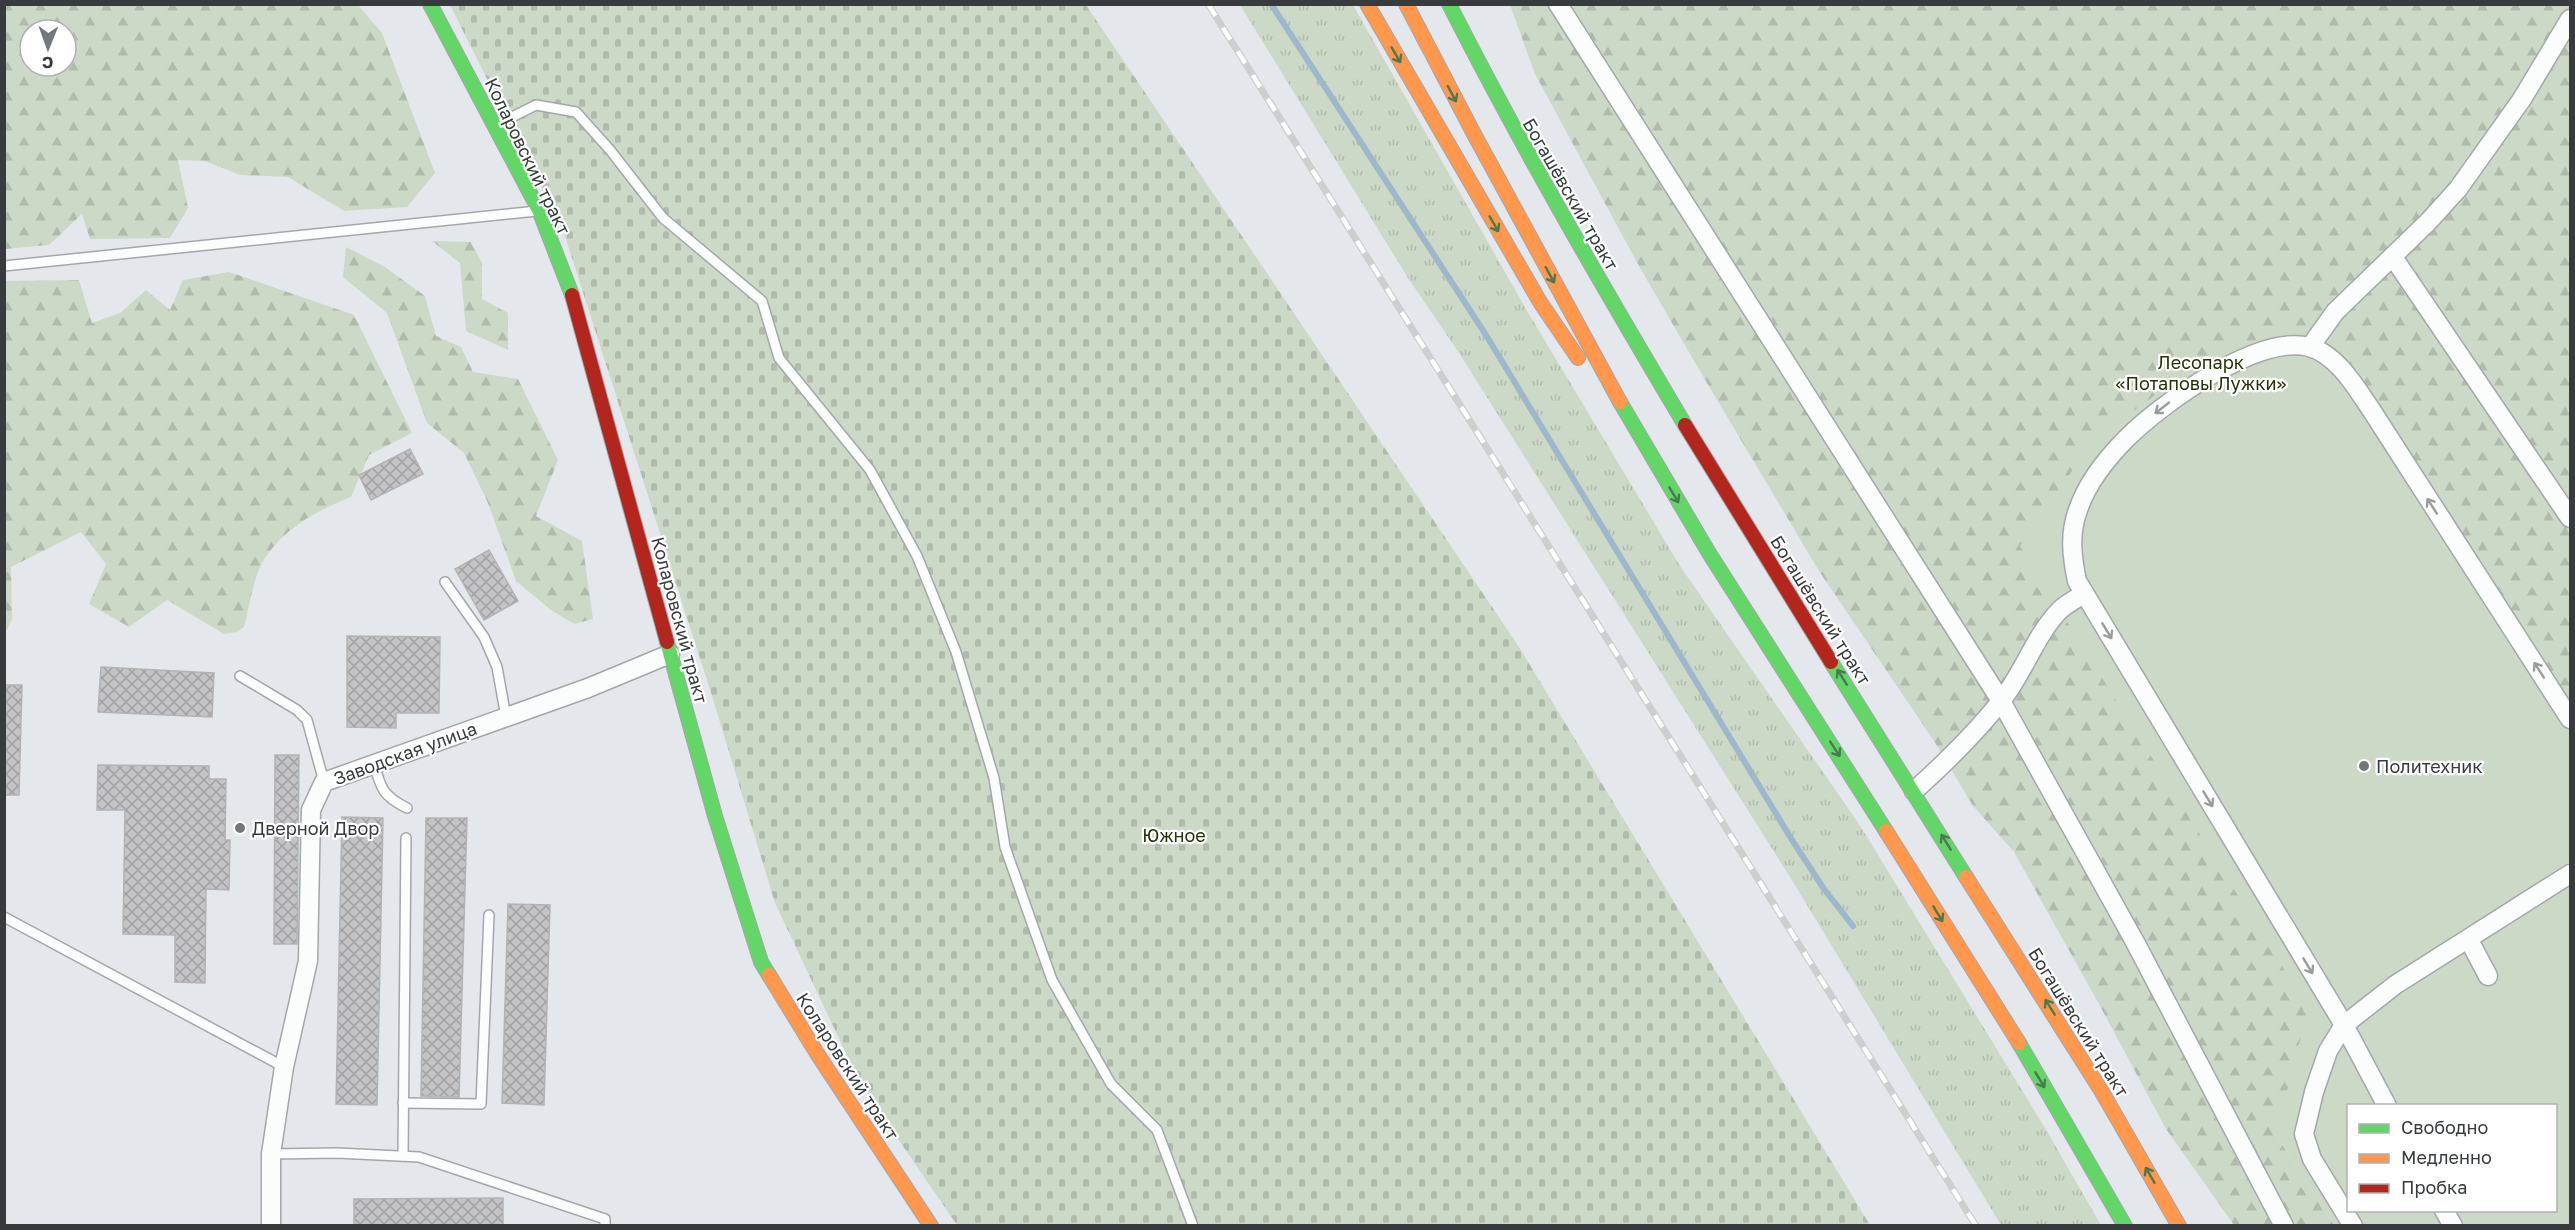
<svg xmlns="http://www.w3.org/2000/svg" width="2575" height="1230" font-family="'Golos Text',sans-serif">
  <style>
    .grass { fill: url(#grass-tufts) }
    .forest { fill: url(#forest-firs); fill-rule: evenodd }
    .cemetery { fill: url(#cemetery-stones) }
    .garden { fill: #cdd9c7; fill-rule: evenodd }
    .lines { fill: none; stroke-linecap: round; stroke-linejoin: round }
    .stream { stroke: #9db8cc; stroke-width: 6 }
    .building { fill: url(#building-cross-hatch); stroke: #b3b3b6; stroke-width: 1.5 }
    .lane-casing { stroke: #a4a7aa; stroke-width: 12 }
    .street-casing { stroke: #a4a7aa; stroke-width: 21 }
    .fast-casing { stroke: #a4a7aa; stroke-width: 16 }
    .slow-casing { stroke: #a4a7aa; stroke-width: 16 }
    .jam-casing { stroke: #a4a7aa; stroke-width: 16 }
    .lane { stroke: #fbfcfc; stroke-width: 9 }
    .street { stroke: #fbfcfc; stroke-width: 18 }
    .fast { stroke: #63d668; stroke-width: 14 }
    .slow { stroke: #ff974d; stroke-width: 14 }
    .jam { stroke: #b3261e; stroke-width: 14 }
    .rail-casing { stroke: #cccecf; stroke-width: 7 }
    .rail { stroke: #fff; stroke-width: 4.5; stroke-dasharray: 14; stroke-linecap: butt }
    .oneway { stroke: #49794e }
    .oneway2 { stroke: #9a9c9c }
    .poi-dot { fill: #74787a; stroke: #fff; stroke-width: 2 }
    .labels { text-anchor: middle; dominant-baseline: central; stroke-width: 4.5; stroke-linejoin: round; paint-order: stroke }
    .street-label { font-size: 18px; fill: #383b3d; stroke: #fff }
    .park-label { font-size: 18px; fill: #223407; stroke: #fff }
    .poi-label { font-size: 18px; fill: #383b3d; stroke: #fff; text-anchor: start }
  </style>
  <defs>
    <pattern id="grass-tufts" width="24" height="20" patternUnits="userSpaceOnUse" patternTransform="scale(1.5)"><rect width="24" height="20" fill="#cdd9c7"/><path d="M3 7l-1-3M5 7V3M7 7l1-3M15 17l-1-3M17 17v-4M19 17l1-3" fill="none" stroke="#b1bbac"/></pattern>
    <pattern id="forest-firs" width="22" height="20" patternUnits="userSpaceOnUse" patternTransform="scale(1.5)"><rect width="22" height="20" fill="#cdd9c7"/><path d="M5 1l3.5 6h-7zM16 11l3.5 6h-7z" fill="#b1bbac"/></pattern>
    <pattern id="cemetery-stones" width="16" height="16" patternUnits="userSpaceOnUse" patternTransform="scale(1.5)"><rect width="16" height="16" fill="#cdd9c7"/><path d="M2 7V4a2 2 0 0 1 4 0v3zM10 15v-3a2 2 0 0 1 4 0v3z" fill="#b1bbac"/></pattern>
    <pattern id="building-cross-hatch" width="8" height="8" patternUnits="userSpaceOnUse" patternTransform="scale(1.5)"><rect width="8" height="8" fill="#c4c4c7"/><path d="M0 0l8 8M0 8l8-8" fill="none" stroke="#a0a0a3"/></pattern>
  </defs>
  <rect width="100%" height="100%" fill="#e4e8ec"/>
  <polygon class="grass" points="1240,5 1353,5 1526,309 1680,566 1861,827 2045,1128 2101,1225 2001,1225 1790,877 1459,353 1408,278"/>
  <g class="forest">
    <path d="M5 4 358 5 382 33 435 173 407 207 344 211 288 177 240 175 205 161 178 160 188 208 170 238 90 239 82 214 49 245 5 249ZM30 30H66V66H30Z"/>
    <polygon points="1510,5 2570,5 2570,860 2276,1135 2334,1225 2234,1225 2166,1129 2100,1006 2014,852 1973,806 1934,741 1819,571 1707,383 1640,268 1535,74"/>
    <polygon points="432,241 471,242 482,263 482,299 508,313 508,350 466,331 460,263"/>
    <polygon points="346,247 385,267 425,296 436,336 461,347 473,372 518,379 558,460 536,516 582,541 593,619 574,624 551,610 516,581 488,503 464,453 427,423 387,313 343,277"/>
    <path d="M229 272 354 315 412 433 369 455 351 497C316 511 280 530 261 565 253 581 249 609 244 627L237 632 224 634 167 600 129 627 89 604 106 564 81 532 11 567 12 619 5 634V281L79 280 92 323 120 313 146 290 170 310 183 280Z"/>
  </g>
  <polygon class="cemetery" points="450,5 1086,5 1519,647 1870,1225 957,1225 861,1085 775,903 712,696 564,233"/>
  <path class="garden" d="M2310 325 2331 336 2570 708V1225H2334L2276 1135 2308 1008 2020 546 2086 451 2117 423 2162 390 2225 349ZM2348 1106H2556V1210H2348Z"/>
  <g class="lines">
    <polyline class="stream" points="1271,4 1486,335 1792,840 1824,889 1853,926"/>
  </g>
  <g class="building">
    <polygon points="410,449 423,474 371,500 359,475"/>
    <polygon points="489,550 518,601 484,620 455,569"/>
    <polygon points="347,636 440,637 439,713 396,713 396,728 347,727"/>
    <polygon points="101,667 214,673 212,717 98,712"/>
    <polygon points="4,685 22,685 19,795 4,795"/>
    <polygon points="275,755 299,755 297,944 274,944"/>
    <polygon points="98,765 209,766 209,779 226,779 225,840 230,840 229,890 206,889 205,983 175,982 175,935 123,934 125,810 97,810"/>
    <polygon points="342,817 383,818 377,1105 336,1104"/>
    <polygon points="426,818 467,818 459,1097 421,1096"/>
    <polygon points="508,904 550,905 544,1105 502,1103"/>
    <polygon points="503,1198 503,1226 354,1226 354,1199"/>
  </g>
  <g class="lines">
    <g class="lane-casing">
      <g id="lane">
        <polyline points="498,124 536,105 576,112 610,150 663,218 762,301 779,358 870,470 917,556 956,652 994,778 1005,847 1052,980 1111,1084 1157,1130 1193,1226"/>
        <polyline points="4,266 537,211"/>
        <polyline points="445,582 484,637 497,667 506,717"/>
        <polyline points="240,676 297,710 307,720 324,782"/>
        <path d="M374 764C381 789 383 796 407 808"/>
        <polyline points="4,917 284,1067"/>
        <polyline points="403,1103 481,1104 489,915"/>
        <polyline points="271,1154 337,1153 419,1157 605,1219 605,1226"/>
        <polyline points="403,1156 406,838"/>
      </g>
    </g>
    <g class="street-casing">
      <g id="street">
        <polyline points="1558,4 2001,701 2135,942 2284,1226"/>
        <polyline points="2393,257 2570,518"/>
        <polyline points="2310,347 2335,312 2428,222 2458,189 2522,99 2570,19"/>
        <path d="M1914 791C1945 763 1975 734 2001 701 2023 674 2034 638 2058 612 2064 605 2076 599 2084 594"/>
        <polyline points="2469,940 2488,976"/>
        <path d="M2387 1106 2344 1025 2077 581C2072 557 2069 534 2078 510 2087 483 2107 458 2127 438 2161 404 2259 333 2309 347 2337 354 2357 389 2372 411L2570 719"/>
        <polyline points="2444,1210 2453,1226"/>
        <polyline points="271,1226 271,1154 284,1067 308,961 311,810 324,782 588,688 670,654"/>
        <polyline points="2353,1226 2312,1159 2304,1134 2314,1092 2328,1051 2344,1025 2395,985 2570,874"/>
      </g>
    </g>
    <g class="fast-casing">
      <g id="fast">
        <polyline points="430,4 539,210 572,295"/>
        <path d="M1449 4C1522 148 1603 287 1685 425"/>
        <polyline points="1620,402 1709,553 1886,831"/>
        <polyline points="667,642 715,816 761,962 769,975"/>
        <polyline points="1831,662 1966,877"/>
        <polyline points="2019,1043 2125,1226"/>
      </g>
    </g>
    <g class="slow-casing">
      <g id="slow">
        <polyline points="1367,4 1540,302 1578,358"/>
        <polyline points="1406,4 1474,134 1620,402"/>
        <polyline points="1886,831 2019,1043"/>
        <polyline points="1966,877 2102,1092 2179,1226"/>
        <polyline points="769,975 818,1055 931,1226"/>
      </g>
    </g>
    <g class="jam-casing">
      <g id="jam">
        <polyline points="572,295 667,642"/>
        <polyline points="1685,425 1831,662"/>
      </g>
    </g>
    <use href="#lane" class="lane"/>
    <use href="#street" class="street"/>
    <use href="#fast" class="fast"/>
    <use href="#slow" class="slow"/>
    <use href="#jam" class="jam"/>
    <g class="rail-casing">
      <polyline id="rail" points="1208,4 1976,1226"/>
    </g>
    <use href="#rail" class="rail"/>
  </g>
  <defs><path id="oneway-shaft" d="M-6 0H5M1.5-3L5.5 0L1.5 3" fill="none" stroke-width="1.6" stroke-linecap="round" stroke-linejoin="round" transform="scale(1.5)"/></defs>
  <g class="oneway">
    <use href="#oneway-shaft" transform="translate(1396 55) rotate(60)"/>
    <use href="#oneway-shaft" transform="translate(1452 94) rotate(62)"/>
    <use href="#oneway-shaft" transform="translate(1494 224) rotate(60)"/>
    <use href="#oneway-shaft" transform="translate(1550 275) rotate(61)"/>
    <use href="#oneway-shaft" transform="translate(1674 495) rotate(59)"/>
    <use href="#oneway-shaft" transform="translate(1842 677) rotate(-122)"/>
    <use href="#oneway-shaft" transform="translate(1835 749) rotate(57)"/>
    <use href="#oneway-shaft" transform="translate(1946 842) rotate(-122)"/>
    <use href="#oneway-shaft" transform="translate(1938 914) rotate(59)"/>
    <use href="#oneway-shaft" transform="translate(2050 1007) rotate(-122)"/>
    <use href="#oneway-shaft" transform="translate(2040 1080) rotate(59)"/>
    <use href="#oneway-shaft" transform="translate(2150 1175) rotate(-120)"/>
  </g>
  <g class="oneway2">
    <use href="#oneway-shaft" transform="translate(2162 408) rotate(142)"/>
    <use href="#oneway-shaft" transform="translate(2432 506) rotate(-123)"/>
    <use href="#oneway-shaft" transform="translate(2107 631) rotate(59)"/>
    <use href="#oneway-shaft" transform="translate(2539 670) rotate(-123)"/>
    <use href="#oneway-shaft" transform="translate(2208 799) rotate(59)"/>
    <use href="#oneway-shaft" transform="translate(2308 966) rotate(59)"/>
  </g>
  <g class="poi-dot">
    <circle cx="2364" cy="766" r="6"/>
    <circle cx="240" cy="828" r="6"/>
  </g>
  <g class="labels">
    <g class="street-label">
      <text transform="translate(528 156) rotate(64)">Коларовский тракт</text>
      <text transform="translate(1571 194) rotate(60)">Богашёвский тракт</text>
      <text transform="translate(1821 610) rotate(58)">Богашёвский тракт</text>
      <text transform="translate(680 620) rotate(75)">Коларовский тракт</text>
      <text transform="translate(405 753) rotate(-20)">Заводская улица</text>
      <text transform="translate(2079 1022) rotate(58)">Богашёвский тракт</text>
      <text transform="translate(848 1066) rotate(57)">Коларовский тракт</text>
    </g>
    <g class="park-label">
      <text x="2201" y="362">Лесопарк<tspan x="2201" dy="21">«Потаповы Лужки»</tspan></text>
      <text x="1174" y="835">Южное</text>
    </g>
    <g class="poi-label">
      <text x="2376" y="766">Политехник</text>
      <text x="252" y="828">Дверной Двор</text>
    </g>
  </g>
  <rect width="2575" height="1230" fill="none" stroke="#383b3d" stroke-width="12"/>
  <rect x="2347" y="1104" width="210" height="108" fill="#ffffff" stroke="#afb1b1" stroke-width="1.5"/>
  <rect x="2359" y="1124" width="30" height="9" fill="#63d668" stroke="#afb1b1" stroke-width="1.5"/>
  <text x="2401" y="1134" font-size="18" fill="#383b3d">Свободно</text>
  <rect x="2359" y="1154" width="30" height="9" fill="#ff974d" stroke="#afb1b1" stroke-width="1.5"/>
  <text x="2401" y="1164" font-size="18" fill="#383b3d">Медленно</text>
  <rect x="2359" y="1184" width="30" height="9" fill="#b3261e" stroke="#afb1b1" stroke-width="1.5"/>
  <text x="2401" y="1194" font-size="18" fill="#383b3d">Пробка</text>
  <g transform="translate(48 48) rotate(181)"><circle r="28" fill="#ffffff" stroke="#afb1b1" stroke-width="1.5"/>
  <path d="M0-4.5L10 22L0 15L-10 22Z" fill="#74787a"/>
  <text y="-9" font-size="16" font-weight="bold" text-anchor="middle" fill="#383b3d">С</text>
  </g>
</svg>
